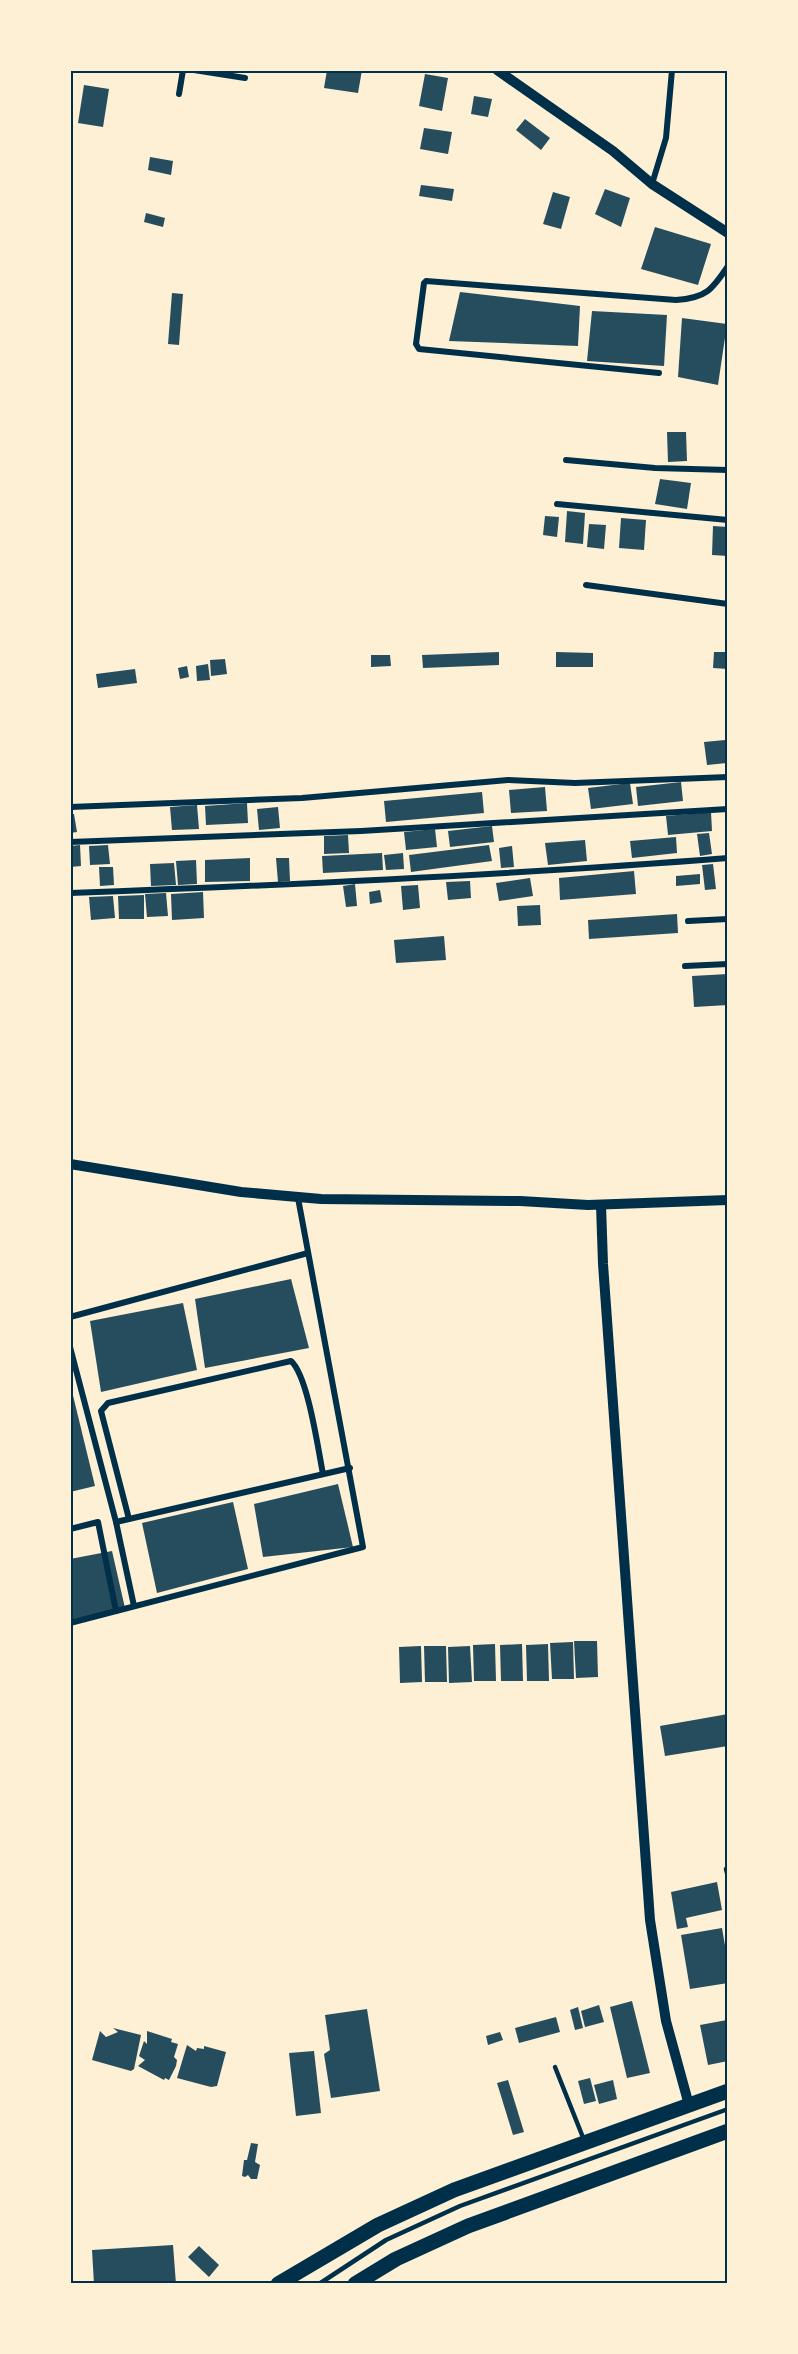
<svg xmlns="http://www.w3.org/2000/svg" width="798" height="2354" font-family="Rubik,sans-serif">
  <style>
    .building { fill: #264d5e }
    .lines { fill: none; stroke-linecap: round; stroke-linejoin: round }
    .service { stroke: #003049; stroke-width: 4.5 }
    .minor { stroke: #003049; stroke-width: 6 }
    .tertiary { stroke: #003049; stroke-width: 10 }
    .primary { stroke: #003049; stroke-width: 15 }
    .neatline { fill: none; stroke: #003049; stroke-width: 2 }
  </style>
  <rect width="100%" height="100%" fill="#fdf0d5"/>
  <g class="building">
    <polygon points="327,70 362,70 358,93 324,88"/>
    <polygon points="425,74 448,78 442,111 419,106"/>
    <polygon points="84,85 109,89 103,127 78,123"/>
    <polygon points="474,96 492,99 488,117 471,114"/>
    <polygon points="525,119 550,138 541,150 516,130"/>
    <polygon points="424,128 452,132 448,154 420,149"/>
    <polygon points="150,157 173,161 171,175 148,170"/>
    <polygon points="421,185 454,189 452,201 419,196"/>
    <polygon points="605,189 630,198 621,227 595,214"/>
    <polygon points="553,192 570,197 561,229 543,224"/>
    <polygon points="146,213 165,218 163,227 144,222"/>
    <polygon points="655,227 711,244 698,285 641,269"/>
    <polygon points="460,292 580,306 578,346 449,341"/>
    <polygon points="172,293 183,294 179,345 168,344"/>
    <polygon points="592,311 667,315 664,366 587,361"/>
    <polygon points="682,318 727,324 718,385 678,377"/>
    <polygon points="667,432 686,432 687,461 668,462"/>
    <polygon points="660,479 691,483 687,509 655,504"/>
    <polygon points="567,511 585,513 583,544 565,542"/>
    <polygon points="545,516 559,517 557,537 543,535"/>
    <polygon points="621,518 646,520 644,550 619,548"/>
    <polygon points="589,524 606,525 604,549 587,547"/>
    <polygon points="713,526 728,527 728,556 712,555"/>
    <polygon points="499,652 499,665 423,668 422,655"/>
    <polygon points="556,652 593,653 593,667 556,667"/>
    <polygon points="714,652 728,652 728,669 713,668"/>
    <polygon points="371,655 390,655 391,666 371,667"/>
    <polygon points="225,659 227,674 211,676 210,660"/>
    <polygon points="208,664 210,680 197,681 196,666"/>
    <polygon points="187,666 189,677 180,679 178,668"/>
    <polygon points="135,669 137,683 98,688 96,674"/>
    <polygon points="725,740 727,763 707,765 704,742"/>
    <polygon points="681,782 683,801 638,806 636,787"/>
    <polygon points="630,783 633,804 591,809 588,788"/>
    <polygon points="545,787 547,811 511,813 509,790"/>
    <polygon points="482,792 484,813 386,822 384,801"/>
    <polygon points="247,803 248,823 206,825 205,806"/>
    <polygon points="197,805 199,829 172,830 170,807"/>
    <polygon points="278,807 280,828 259,830 257,809"/>
    <polygon points="711,812 712,831 668,835 666,816"/>
    <polygon points="70,814 74,814 77,832 70,833"/>
    <polygon points="492,826 494,842 450,847 448,831"/>
    <polygon points="435,829 437,847 406,850 404,832"/>
    <polygon points="709,833 712,854 700,856 697,834"/>
    <polygon points="348,835 349,853 324,854 324,836"/>
    <polygon points="676,837 677,853 632,858 630,841"/>
    <polygon points="585,840 587,861 548,865 545,843"/>
    <polygon points="80,845 81,866 70,867 70,846"/>
    <polygon points="108,845 110,864 90,865 89,846"/>
    <polygon points="489,845 492,861 411,872 409,855"/>
    <polygon points="512,846 514,867 501,868 499,848"/>
    <polygon points="382,853 383,870 323,873 322,856"/>
    <polygon points="403,853 404,869 386,870 384,855"/>
    <polygon points="250,858 250,881 205,882 205,860"/>
    <polygon points="276,858 289,858 290,881 278,882"/>
    <polygon points="196,860 197,884 178,885 176,861"/>
    <polygon points="174,863 176,885 151,886 150,864"/>
    <polygon points="713,864 716,889 705,890 702,865"/>
    <polygon points="99,867 113,867 114,885 100,886"/>
    <polygon points="634,871 636,894 560,900 559,878"/>
    <polygon points="700,874 700,884 676,886 676,876"/>
    <polygon points="530,878 533,896 499,901 496,883"/>
    <polygon points="470,881 471,898 448,900 446,882"/>
    <polygon points="355,884 357,906 346,907 343,886"/>
    <polygon points="418,885 420,908 403,910 401,886"/>
    <polygon points="380,890 382,902 370,904 369,892"/>
    <polygon points="203,892 204,918 172,920 171,894"/>
    <polygon points="166,893 168,916 147,917 145,894"/>
    <polygon points="144,895 144,919 119,919 118,896"/>
    <polygon points="113,896 115,918 91,920 89,897"/>
    <polygon points="540,905 541,925 518,926 517,906"/>
    <polygon points="677,914 678,933 589,939 588,920"/>
    <polygon points="444,936 446,960 396,963 394,940"/>
    <polygon points="728,974 728,1005 694,1007 692,976"/>
    <polygon points="291,1279 309,1348 205,1368 195,1299"/>
    <polygon points="183,1303 197,1370 101,1392 90,1321"/>
    <polygon points="70,1383 95,1486 70,1492"/>
    <polygon points="338,1484 353,1547 263,1557 254,1504"/>
    <polygon points="233,1502 248,1569 157,1593 142,1523"/>
    <polygon points="112,1551 125,1608 70,1620 70,1559"/>
    <polygon points="574,1641 597,1641 598,1677 576,1678"/>
    <polygon points="573,1642 574,1679 552,1679 550,1643"/>
    <polygon points="495,1644 496,1681 474,1681 473,1645"/>
    <polygon points="522,1644 523,1681 501,1681 500,1645"/>
    <polygon points="548,1644 549,1681 527,1681 526,1645"/>
    <polygon points="421,1646 422,1682 400,1683 399,1647"/>
    <polygon points="424,1646 446,1646 447,1682 425,1682"/>
    <polygon points="470,1646 472,1682 449,1683 448,1647"/>
    <polygon points="728,1714 728,1746 665,1756 660,1726"/>
    <polygon points="717,1882 722,1910 686,1918 688,1927 677,1929 671,1892"/>
    <polygon points="722,1928 728,1963 728,1983 690,1989 681,1935"/>
    <polygon points="632,2001 650,2073 627,2078 610,2007"/>
    <polygon points="599,2005 604,2022 585,2027 581,2011"/>
    <polygon points="578,2007 583,2028 575,2030 570,2010"/>
    <polygon points="367,2009 380,2091 331,2098 324,2054 330,2050 325,2015"/>
    <polygon points="556,2017 560,2032 519,2043 515,2028"/>
    <polygon points="727,2020 728,2061 708,2065 700,2025"/>
    <polygon points="113,2028 141,2035 134,2069 131,2071 92,2060 100,2031 106,2037 118,2032"/>
    <polygon points="147,2031 172,2039 171,2042 178,2044 174,2057 177,2060 176,2066 169,2080 165,2078 164,2080 138,2066 145,2060 139,2056 144,2041 147,2044"/>
    <polygon points="500,2032 503,2040 488,2045 486,2036"/>
    <polygon points="187,2045 196,2051 197,2048 204,2049 204,2046 226,2052 217,2086 211,2087 177,2078"/>
    <polygon points="314,2051 321,2113 296,2116 289,2053"/>
    <polygon points="590,2078 596,2101 584,2104 578,2081"/>
    <polygon points="508,2080 524,2132 513,2135 497,2083"/>
    <polygon points="613,2080 617,2099 599,2104 594,2085"/>
    <polygon points="251,2143 258,2144 255,2162 260,2165 257,2179 251,2179 248,2175 245,2177 242,2176 244,2160 247,2160"/>
    <polygon points="173,2245 176,2284 94,2284 92,2250"/>
    <polygon points="199,2246 219,2265 209,2277 188,2257"/>
  </g>
  <g class="lines">
    <g class="service">
      <polyline points="726,1869 728,1877"/>
      <polyline points="555,2067 584,2140"/>
      <polyline points="319,2284 386,2240 460,2206 728,2109"/>
    </g>
    <g class="minor">
      <polyline points="194,70 245,78"/>
      <polyline points="179,94 183,70"/>
      <polyline points="652,184 666,138 672,70"/>
      <path d="M659 373 419 349 416 344 424 283 426 281 676 300C706 298 712 290 728 266"/>
      <polyline points="566,460 655,468 728,470"/>
      <polyline points="557,504 728,520"/>
      <polyline points="586,585 728,604"/>
      <polyline points="70,807 302,798 508,780 575,783 728,777"/>
      <polyline points="70,842 361,831 728,809"/>
      <path d="M70 893C290 885 509 875 728 858"/>
      <polyline points="688,921 728,919"/>
      <polyline points="685,966 728,964"/>
      <polyline points="70,1317 308,1253"/>
      <polyline points="70,1347 116,1522 134,1606"/>
      <path d="M129 1519 101 1411 108 1403 291 1361C308 1376 318 1449 323 1474"/>
      <polyline points="116,1522 350,1468"/>
      <polyline points="70,1529 98,1522 116,1611"/>
      <polyline points="70,1623 363,1547 298,1198"/>
    </g>
    <g class="tertiary">
      <polyline points="497,70 613,151 652,184 728,233"/>
      <polyline points="70,1164 241,1192 321,1199 520,1201 588,1205 728,1200"/>
      <polyline points="601,1205 603,1264 650,1920 666,2021 689,2105"/>
    </g>
    <g class="primary">
      <polyline points="278,2284 378,2225 454,2190 728,2091"/>
      <polyline points="355,2284 396,2259 468,2226 728,2131"/>
    </g>
  </g>
  <rect width="798" height="2354" fill="none" stroke="#fdf0d5" stroke-width="144"/>
  <rect x="72" y="72" width="654" height="2210" class="neatline"/>
</svg>
